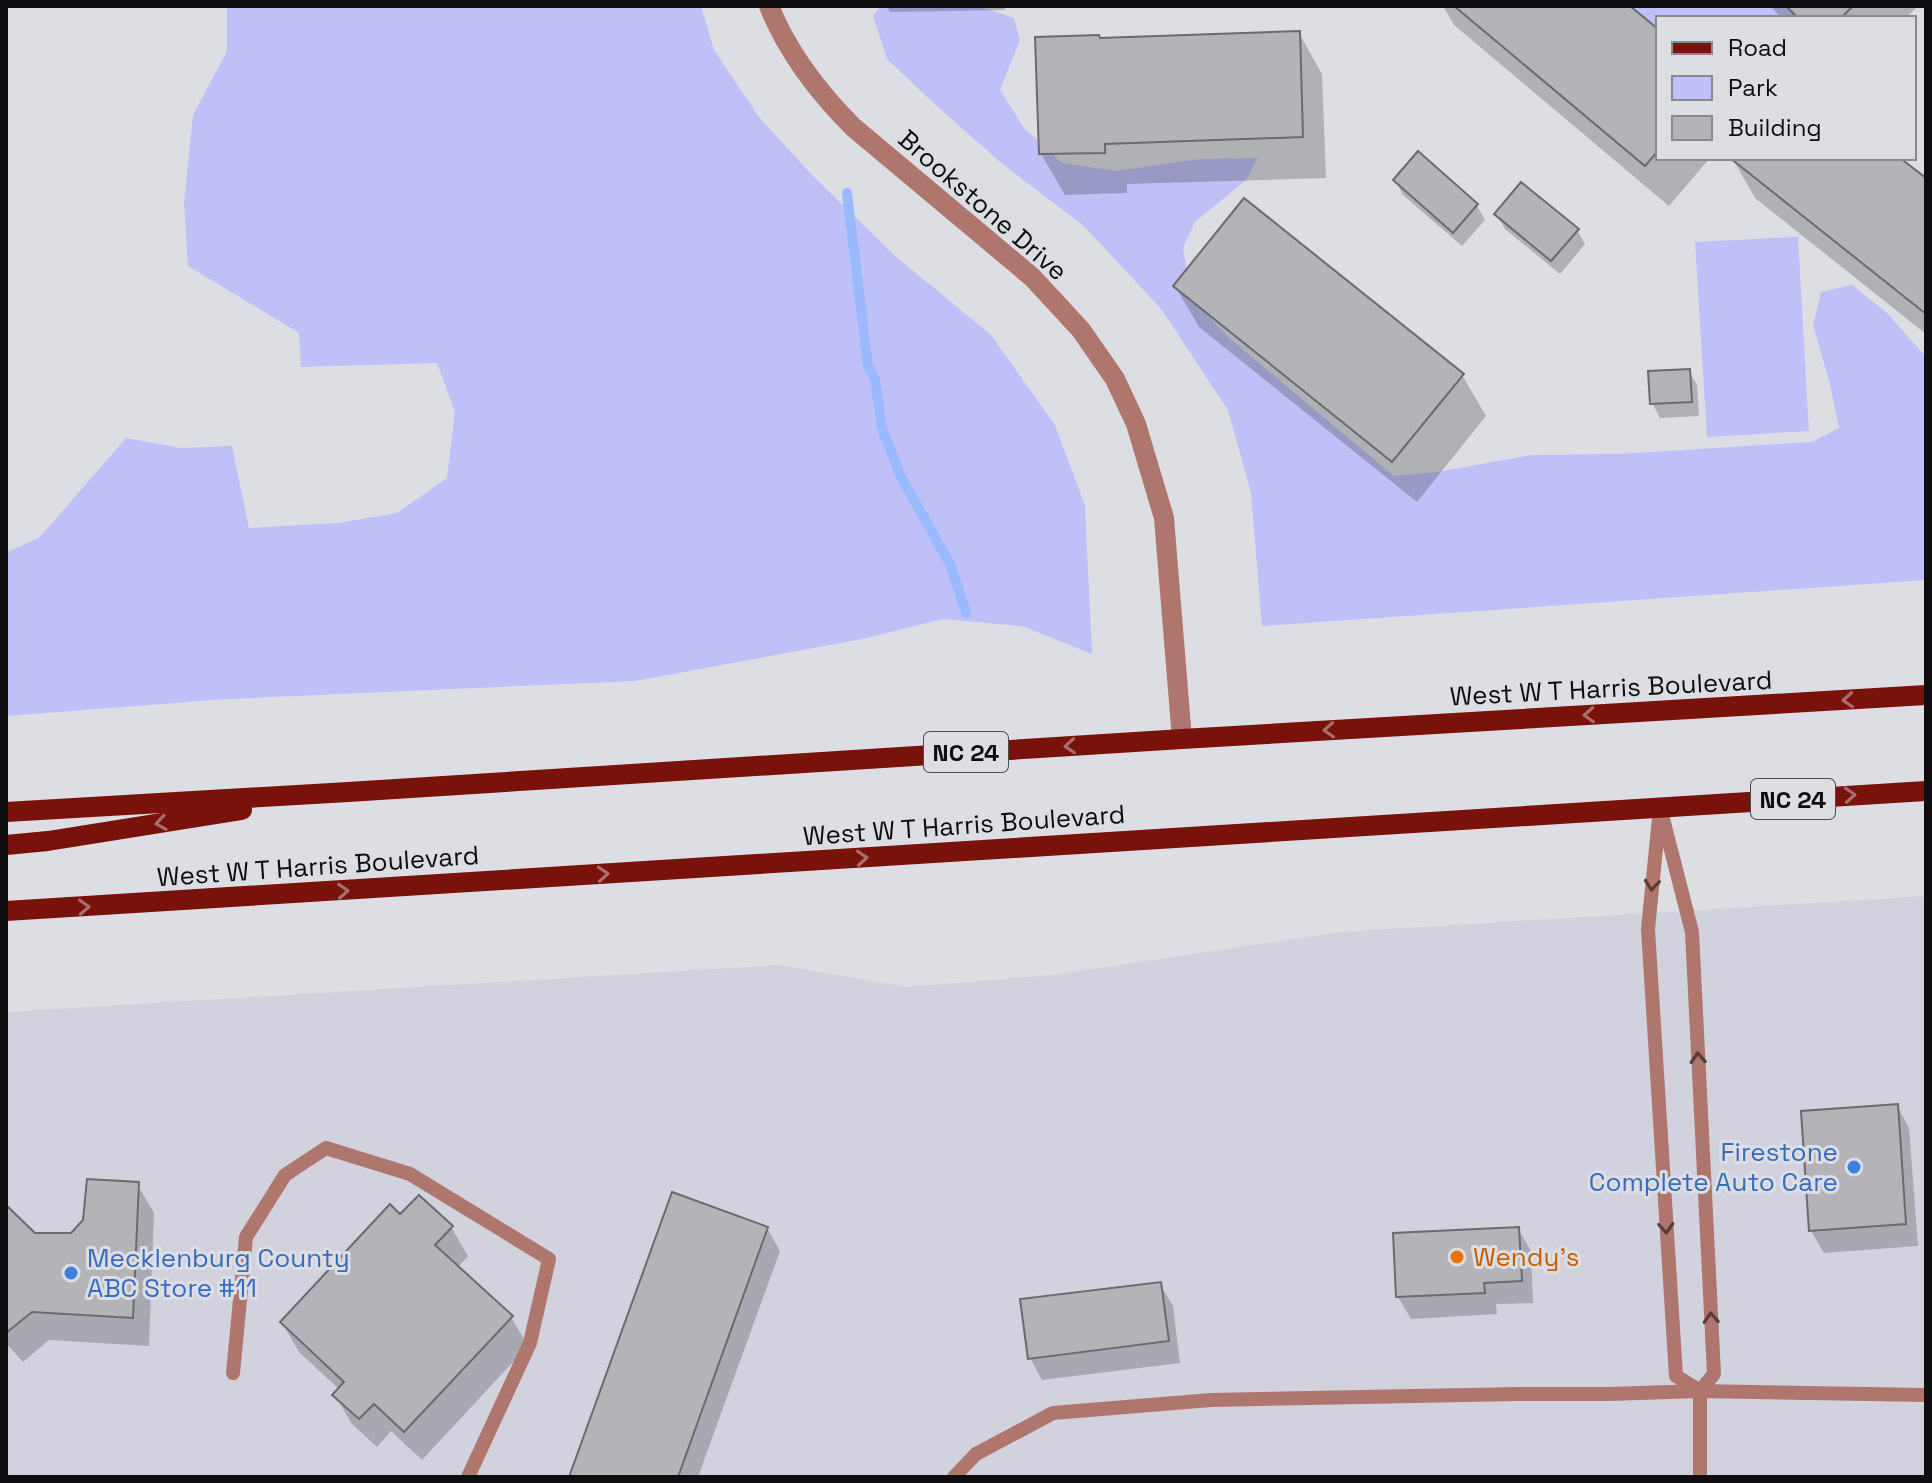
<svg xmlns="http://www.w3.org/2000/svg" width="1932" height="1483" font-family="'Space Grotesk',sans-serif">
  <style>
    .built { fill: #d2d2df }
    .green { fill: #bec0f7 }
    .shadow { fill: #0003 }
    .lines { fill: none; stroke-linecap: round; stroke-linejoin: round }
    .stream { stroke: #9abafd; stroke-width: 10 }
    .building { fill: #b3b3b8; stroke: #6a6a6f; stroke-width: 2 }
    .service { stroke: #af766d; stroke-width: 14 }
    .minor { stroke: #af766d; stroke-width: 20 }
    .primary { stroke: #7a120c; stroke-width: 20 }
    .oneway { stroke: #a76e6d }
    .oneway2 { stroke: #563d3a }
    .shop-dot { fill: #3f7fe0; stroke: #dddee3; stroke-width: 3 }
    .food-dot { fill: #e8710a; stroke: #dddee3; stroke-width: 3 }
    .labels { text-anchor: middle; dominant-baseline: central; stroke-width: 6; stroke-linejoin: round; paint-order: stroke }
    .shield { fill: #dddee3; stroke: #4c4c4f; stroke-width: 2 }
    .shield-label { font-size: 24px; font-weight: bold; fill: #0e0e10 }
    .street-label { font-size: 26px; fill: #0e0e10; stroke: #dddee3 }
    .shop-label { font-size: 26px; fill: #366cbe; stroke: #dddee3; text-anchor: end }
    .food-label { font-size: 26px; fill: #c56008; stroke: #dddee3; text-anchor: start }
  </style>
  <rect width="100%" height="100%" fill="#dddee3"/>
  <polygon class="built" points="1926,896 1926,1477 6,1477 6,1012 779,965 907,987 1052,975 1340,932"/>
  <g class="green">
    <polygon points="227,6 701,6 714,50 759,117 811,174 894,255 991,335 1055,425 1085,506 1092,654 1022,626 943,619 862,639 635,681 227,699 6,716 6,553 40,537 126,438 181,448 232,446 249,528 338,523 397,513 447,478 455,412 437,363 301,367 299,333 188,266 184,203 193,115 227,51"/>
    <polygon points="881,6 978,6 1014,18 1020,40 1000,90 1024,128 1062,163 1116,171 1200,159 1258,158 1246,180 1195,222 1183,248 1191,297 1229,338 1394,476 1437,472 1531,455 1619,454 1812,442 1839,428 1830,384 1813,325 1821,292 1852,285 1886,312 1926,357 1926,580 1262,626 1251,493 1228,410 1162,310 1084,226 1000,162 928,98 887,59 873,16"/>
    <polygon points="1630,6 1786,6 1798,18 1658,18 1658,29"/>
    <polygon points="1798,237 1809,431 1707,437 1695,242"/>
  </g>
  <g class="shadow">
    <polygon points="887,6 1005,6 1005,10 890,12"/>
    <polygon points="1443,6 1627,6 1658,32 1658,158 1710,158 1669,206 1454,25"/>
    <polygon points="1770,6 1918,6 1906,18 1782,18"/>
    <polygon points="1299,33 1322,74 1326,178 1127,184 1127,193 1065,195 1041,154 1100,40"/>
    <polygon points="1732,158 1897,158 1926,181 1926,334 1755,198"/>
    <polygon points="1395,180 1477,206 1485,220 1462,246 1403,195"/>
    <polygon points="1496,214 1577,230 1585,244 1560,274 1505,229"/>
    <polygon points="1175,286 1462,375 1486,416 1417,502 1199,327"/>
    <polygon points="1689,371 1697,385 1699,416 1660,418 1652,403"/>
    <polygon points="1897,1106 1909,1128 1918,1246 1824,1253 1811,1231"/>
    <polygon points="137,1184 154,1213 149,1346 49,1340 23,1362 6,1343 6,1212 34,1235 72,1235"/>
    <polygon points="401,1216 451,1227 468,1256 457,1268 511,1317 528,1346 422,1460 391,1431 377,1447 352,1424 335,1395 340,1390 299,1352 282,1323"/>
    <polygon points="767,1228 780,1251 698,1477 572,1477"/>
    <polygon points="1518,1229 1531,1251 1533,1303 1496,1304 1497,1314 1411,1319 1398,1297"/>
    <polygon points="1160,1284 1173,1306 1180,1363 1042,1380 1030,1358"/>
  </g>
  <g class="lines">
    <polyline class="stream" points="847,193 868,366 875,379 882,428 901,477 950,564 966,613"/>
  </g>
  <g class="building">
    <polygon points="1454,6 1630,6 1658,29 1658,151 1645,166"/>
    <polygon points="1786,6 1853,6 1841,18 1798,18"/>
    <polygon points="1300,31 1303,137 1105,144 1105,153 1039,154 1035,37 1099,35 1100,38"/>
    <polygon points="1418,151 1478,204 1453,233 1393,180"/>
    <polygon points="1730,158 1900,158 1926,178 1926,314"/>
    <polygon points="1521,182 1579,229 1551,261 1494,214"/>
    <polygon points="1244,198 1464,374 1392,462 1173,286"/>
    <polygon points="1690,369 1692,402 1650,404 1648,371"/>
    <polygon points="1898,1104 1906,1224 1809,1231 1801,1111"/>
    <polygon points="87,1179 139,1182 133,1318 32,1312 6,1333 6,1209 8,1207 35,1233 71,1233 83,1220"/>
    <polygon points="672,1192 768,1227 678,1477 569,1477"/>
    <polygon points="419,1195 453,1226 435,1245 513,1316 404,1432 374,1404 359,1419 332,1395 344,1382 280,1322 390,1204 400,1214"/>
    <polygon points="1519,1227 1522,1281 1484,1283 1485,1293 1396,1297 1393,1233"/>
    <polygon points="1161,1282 1169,1341 1028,1359 1020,1299"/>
  </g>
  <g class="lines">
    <g class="service">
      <polyline points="1660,807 1692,932 1714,1374 1700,1391 1700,1477"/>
      <polyline points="1659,818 1648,929 1676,1376 1700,1391"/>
      <polyline points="233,1373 246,1237 285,1175 326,1148 410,1174 549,1259 530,1343 468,1477"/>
      <polyline points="954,1477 976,1454 1053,1413 1211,1400 1518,1394 1609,1394 1700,1391 1926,1395"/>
    </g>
    <path class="minor" d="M769 6C787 51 819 93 853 127L1032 277 1081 330 1115 379 1136 424 1164 518 1182 739"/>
    <g class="primary">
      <polyline points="6,812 348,792 1182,739 1926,695"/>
      <polyline points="6,845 48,841 242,810"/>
      <polyline points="6,911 1926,791"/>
    </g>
  </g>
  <defs><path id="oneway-chevron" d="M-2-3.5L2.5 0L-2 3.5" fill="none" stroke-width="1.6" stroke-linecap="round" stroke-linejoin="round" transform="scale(2)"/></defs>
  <g class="oneway">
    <use href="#oneway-chevron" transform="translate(1848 700) rotate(176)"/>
    <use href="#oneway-chevron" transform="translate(1589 715) rotate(177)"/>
    <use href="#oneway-chevron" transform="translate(1329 730) rotate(177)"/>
    <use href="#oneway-chevron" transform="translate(1070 746) rotate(176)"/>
    <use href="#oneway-chevron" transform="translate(1850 795) rotate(-3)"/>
    <use href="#oneway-chevron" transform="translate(161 823) rotate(171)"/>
    <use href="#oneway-chevron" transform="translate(862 858) rotate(-4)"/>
    <use href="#oneway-chevron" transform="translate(603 874) rotate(-4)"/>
    <use href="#oneway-chevron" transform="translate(343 891) rotate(-4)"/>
    <use href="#oneway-chevron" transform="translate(84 907) rotate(-3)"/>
  </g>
  <g class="oneway2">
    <use href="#oneway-chevron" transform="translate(1652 885) rotate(96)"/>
    <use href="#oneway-chevron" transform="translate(1698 1058) rotate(-93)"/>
    <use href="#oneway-chevron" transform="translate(1666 1228) rotate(86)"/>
    <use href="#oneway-chevron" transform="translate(1711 1318) rotate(-93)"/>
  </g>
  <g class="shop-dot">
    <circle cx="1854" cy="1167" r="8"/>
    <circle cx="71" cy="1273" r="8"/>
  </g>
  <circle class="food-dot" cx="1457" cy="1257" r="8"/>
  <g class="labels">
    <g class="shield">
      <rect x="924" y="732" width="84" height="40" rx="6"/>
      <rect x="1751" y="779" width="84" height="40" rx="6"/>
    </g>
    <g class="shield-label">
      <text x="966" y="752">NC 24</text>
      <text x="1793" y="799">NC 24</text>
    </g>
    <g class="street-label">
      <text transform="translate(983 205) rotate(41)">Brookstone Drive</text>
      <text transform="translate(1611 688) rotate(-3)">West W T Harris Boulevard</text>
      <text transform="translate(964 825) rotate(-4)">West W T Harris Boulevard</text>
      <text transform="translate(318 866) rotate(-4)">West W T Harris Boulevard</text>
    </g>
    <g class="shop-label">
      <text x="1838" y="1152">Firestone<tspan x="1838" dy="30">Complete Auto Care</tspan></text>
      <text x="87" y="1258" text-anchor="start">Mecklenburg County<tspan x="87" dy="30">ABC Store #11</tspan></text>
    </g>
    <g class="food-label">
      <text x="1473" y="1257">Wendy's</text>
    </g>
  </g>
  <rect width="1932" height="1483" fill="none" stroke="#0e0e10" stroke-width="16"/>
  <rect x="1656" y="16" width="260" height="144" fill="#dddee3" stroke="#8a8b8f" stroke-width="2"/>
  <rect x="1672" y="42" width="40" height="12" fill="#7a120c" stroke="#8a8b8f" stroke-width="2"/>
  <text x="1728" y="56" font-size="24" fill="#0e0e10">Road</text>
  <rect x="1672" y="76" width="40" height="24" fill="#bec0f7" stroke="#8a8b8f" stroke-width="2"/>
  <text x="1728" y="96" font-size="24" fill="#0e0e10">Park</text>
  <rect x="1672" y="116" width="40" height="24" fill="#b3b3b8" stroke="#8a8b8f" stroke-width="2"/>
  <text x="1728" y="136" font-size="24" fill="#0e0e10">Building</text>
</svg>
